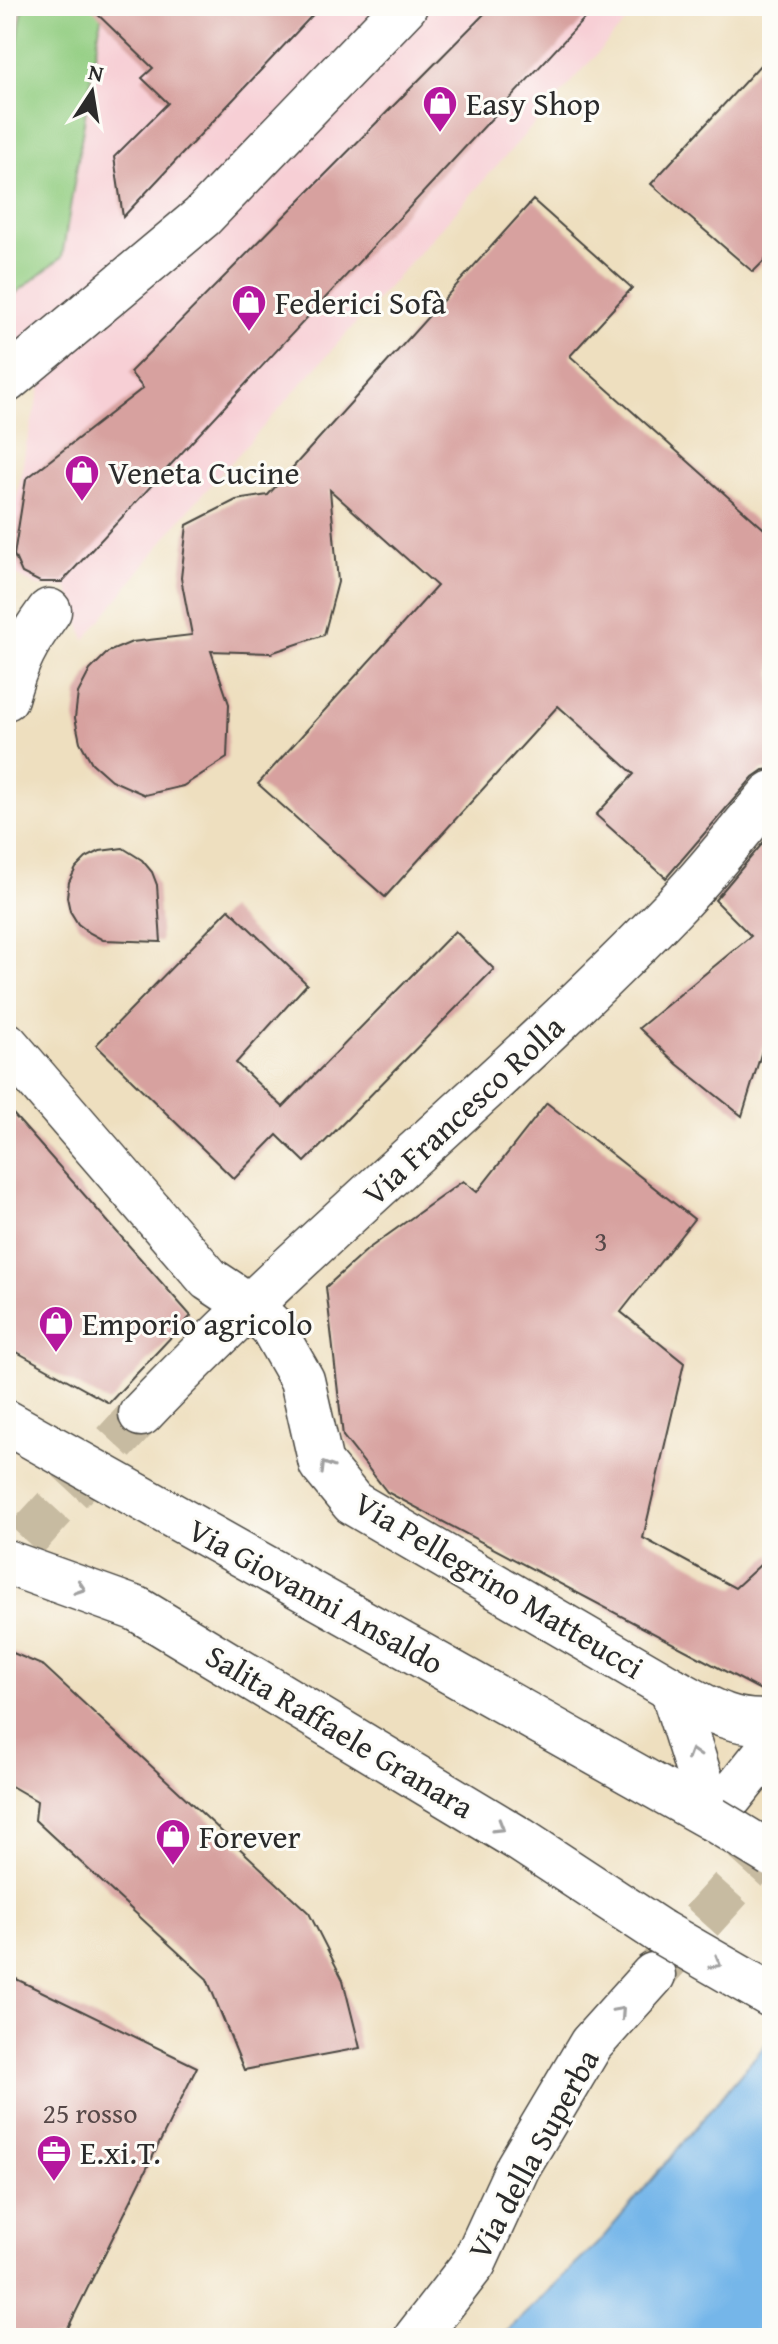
<svg xmlns="http://www.w3.org/2000/svg" width="778" height="2344" font-family="'Gentium Book Plus',serif">
  <style>
    .built { fill: #f7cfd5 }
    .green { fill: #92cd81; stroke: #5e7c56; stroke-width: 2 }
    .water { fill: #74b6e9; stroke: #50708a; stroke-width: 2 }
    .building { fill: #d7a19f }
    .lines { fill: none; stroke-linecap: round; stroke-linejoin: round }
    .minor-tunnel { stroke: #c7bba1; stroke-width: 44; stroke-dasharray: 44 22; stroke-linecap: butt }
    .primary-tunnel { stroke: #c7bba1; stroke-width: 44; stroke-dasharray: 44 22; stroke-linecap: butt }
    .minor-casing { stroke: #484641; stroke-width: 47 }
    .secondary-casing { stroke: #484641; stroke-width: 47 }
    .primary-casing { stroke: #484641; stroke-width: 47 }
    .minor { stroke: #fff; stroke-width: 44 }
    .secondary { stroke: #fff; stroke-width: 44 }
    .primary { stroke: #fff; stroke-width: 44 }
    .minor-bridge-casing { stroke: #484641; stroke-width: 47; stroke-linecap: butt }
    .primary-bridge-casing { stroke: #484641; stroke-width: 47; stroke-linecap: butt }
    .minor-bridge { stroke: #fff; stroke-width: 44 }
    .primary-bridge { stroke: #fff; stroke-width: 44 }
    .oneway { stroke: #a0a0a0 }
    .labels { text-anchor: middle; dominant-baseline: central; stroke-width: 6; stroke-linejoin: round; paint-order: stroke }
    .number-label { font-size: 28px; fill: #564848 }
    .poi-label { font-size: 32px; fill: #2b2b2b; stroke: #fdfcf7; text-anchor: start }
    .street-label { font-size: 32px; fill: #2b2b2b; stroke: #fdfcf7 }
  </style>
  <rect width="100%" height="100%" fill="#fdfcf7"/>
  <filter id="ink" filterUnits="userSpaceOnUse"><feTurbulence type="fractalNoise" baseFrequency=".0125" numOctaves="2"/><feDisplacementMap in="SourceGraphic" scale="16" xChannelSelector="R" yChannelSelector="G"/><feConvolveMatrix kernelMatrix="1 2 1 2 8 2 1 2 1" color-interpolation-filters="sRGB"/></filter>
  <filter id="wash" filterUnits="userSpaceOnUse"><feTurbulence type="fractalNoise" baseFrequency=".006" numOctaves="4" result="noise"/><feDisplacementMap in="SourceGraphic" scale="32" xChannelSelector="R" yChannelSelector="G"/><feGaussianBlur stdDeviation="1.8" result="paint"/><feColorMatrix in="noise" values="0 0 0 0 0 0 0 0 0 0 0 0 0 0 0 0 0 1.4 0 .05"/><feComposite in="paint" operator="in"/></filter>
  <g filter="url(#wash)">
    <rect width="100%" height="100%" fill="#eedfbf"/>
    <polygon class="built" points="6,6 640,6 184,515 85,640 68,588 38,586 6,570 6,558 26,446 50,348 6,378"/>
    <polygon class="green" points="23,6 103,6 62,257 6,301 6,118"/>
    <polygon class="water" points="772,2037 772,2338 500,2338 600,2241"/>
    <g id="blocks">
      <g class="building">
        <polygon points="89,6 321,6 123,217 114,157 168,103 142,78 153,68"/>
        <polygon points="492,6 596,6 62,582 40,582 22,573 14,555 26,479 143,388 130,372"/>
        <polygon points="772,52 772,253 753,272 651,184"/>
        <polygon points="533,200 632,288 570,356 772,536 772,769 763,770 753,777 666,878 596,815 634,774 558,706 385,897 258,784 437,586 330,490 338,582 324,635 271,653 211,651 229,704 227,758 183,786 145,795 111,780 92,763 80,742 75,718 78,693 90,670 108,652 132,642 192,635 181,578 187,525 236,500 268,495"/>
        <polygon points="772,832 772,1018 742,1116 677,1064 639,1028 751,936 715,900"/>
        <polygon points="123,848 142,860 152,872 157,885 161,942 103,940 90,933 78,924 70,911 67,897 69,882 76,868 86,858 100,851"/>
        <polygon points="229,909 307,984 236,1063 283,1107 455,931 494,969 305,1162 277,1135 234,1179 96,1045"/>
        <polygon points="547,1103 694,1219 621,1312 684,1363 643,1538 735,1588 772,1554 772,1696 387,1492 343,1436 326,1287 368,1249 463,1181 477,1192"/>
        <polygon points="6,1106 191,1316 109,1403 6,1346"/>
        <polygon points="6,1650 44,1666 309,1913 343,1980 360,2048 244,2070 207,1979 35,1820 37,1801 6,1783"/>
        <polygon points="6,1974 197,2067 63,2338 6,2338"/>
      </g>
    </g>
  </g>
  <g filter="url(#ink)">
    <use href="#blocks" fill-opacity="0" stroke="#484641" stroke-width="2"/>
    <g class="lines">
      <polyline class="minor-tunnel" points="25,1540 141,1414"/>
      <polyline class="primary-tunnel" points="657,1970 772,1843"/>
      <g class="minor-casing">
        <g id="minor">
          <path d="M6 698C17 660 25 644 49 611"/>
          <path d="M6 1044 209 1279 250 1306 272 1327 302 1380 321 1464 353 1503 672 1689C705 1707 733 1726 772 1721"/>
          <path d="M141 1414C310 1237 503 1084 673 908 708 872 739 831 772 793"/>
          <polyline points="6,1562 137,1609 519,1839 659,1931"/>
          <polyline points="672,1689 713,1819"/>
        </g>
      </g>
      <g class="secondary-casing">
        <g id="secondary">
          <polyline points="6,381 202,217 405,6"/>
          <polyline points="6,1422 713,1819"/>
        </g>
      </g>
      <g class="primary-casing">
        <g id="primary">
          <polyline points="713,1819 772,1745"/>
          <polyline points="416,2338 474,2263 518,2167 591,2044 653,1975"/>
        </g>
      </g>
      <use href="#minor" class="minor"/>
      <use href="#secondary" class="secondary"/>
      <use href="#primary" class="primary"/>
      <g class="minor-bridge-casing">
        <polyline id="minor-bridge" points="659,1931 772,1996"/>
      </g>
      <g class="primary-bridge-casing">
        <polyline id="primary-bridge" points="713,1819 772,1855"/>
      </g>
      <use href="#minor-bridge" class="minor-bridge"/>
      <use href="#primary-bridge" class="primary-bridge"/>
    </g>
    <defs><path id="oneway-chevron" d="M-2-3.5L2.5 0L-2 3.5" fill="none" stroke-width="1.6" stroke-linecap="round" stroke-linejoin="round" transform="scale(2)"/></defs>
    <g class="oneway">
      <use href="#oneway-chevron" transform="translate(326 1467) rotate(-121)"/>
      <use href="#oneway-chevron" transform="translate(80 1588) rotate(19)"/>
      <use href="#oneway-chevron" transform="translate(693 1754) rotate(-107)"/>
      <use href="#oneway-chevron" transform="translate(499 1827) rotate(31)"/>
      <use href="#oneway-chevron" transform="translate(716 1963) rotate(30)"/>
      <use href="#oneway-chevron" transform="translate(620 2012) rotate(-48)"/>
    </g>
  </g>
  <defs>
    <g id="shop-pin" transform="scale(1.8)"><path d="M0 17L-7.5 6A9.5 9.5 0 1 1 7.5 6Z" fill="#b5179e" stroke="#fdfcf7"/><path d="M-5-2.5h2.3a2.7 3.5 0 0 1 5.4 0H5L5.5 6h-11ZM-1.5-2.5h3a1.5 2.3 0 0 0-3 0Z" fill="#fff"/></g>
    <g id="office-pin" transform="scale(1.8)"><path d="M0 17L-7.5 6A9.5 9.5 0 1 1 7.5 6Z" fill="#b5179e" stroke="#fdfcf7"/><path d="M-6-3h4V-5.5h4V-3h4V5H-6ZM-1-4.5V-3h2v-1.5ZM-6 0V1H6V0Z" fill="#fff"/></g>
  </defs>
  <g fill-rule="evenodd">
    <use href="#shop-pin" x="440" y="103"/>
    <use href="#shop-pin" x="249" y="302"/>
    <use href="#shop-pin" x="82" y="472"/>
    <use href="#shop-pin" x="56" y="1323"/>
    <use href="#shop-pin" x="173" y="1836"/>
    <use href="#office-pin" x="54" y="2152"/>
  </g>
  <g class="labels">
    <g class="number-label">
      <text x="601" y="1240">3</text>
      <text x="90" y="2112">25 rosso</text>
    </g>
    <g class="poi-label">
      <text x="466" y="103">Easy Shop</text>
      <text x="275" y="302">Federici Sofà</text>
      <text x="108" y="472">Veneta Cucine</text>
      <text x="82" y="1323">Emporio agricolo</text>
      <text x="199" y="1836">Forever</text>
      <text x="80" y="2152">E.xi.T.</text>
    </g>
    <g class="street-label">
      <text transform="translate(463 1110) rotate(-43)">Via Francesco Rolla</text>
      <text transform="translate(499 1585) rotate(31)">Via Pellegrino Matteucci</text>
      <text transform="translate(316 1596) rotate(29)">Via Giovanni Ansaldo</text>
      <text transform="translate(340 1731) rotate(31)">Salita Raffaele Granara</text>
      <text transform="translate(533 2154) rotate(-61)">Via della Superba</text>
    </g>
  </g>
  <rect width="778" height="2344" fill="none" stroke="#fdfcf7" stroke-width="32"/>
  <g transform="translate(92 92) rotate(12)" stroke="#fdfcf7" stroke-width="6" paint-order="stroke">
  <path d="M0-6L14 30L0 20L-14 30Z" fill="#2b2b2b"/>
  <text y="-12" font-size="22" font-weight="bold" text-anchor="middle" fill="#2b2b2b">N</text>
  </g>
</svg>
